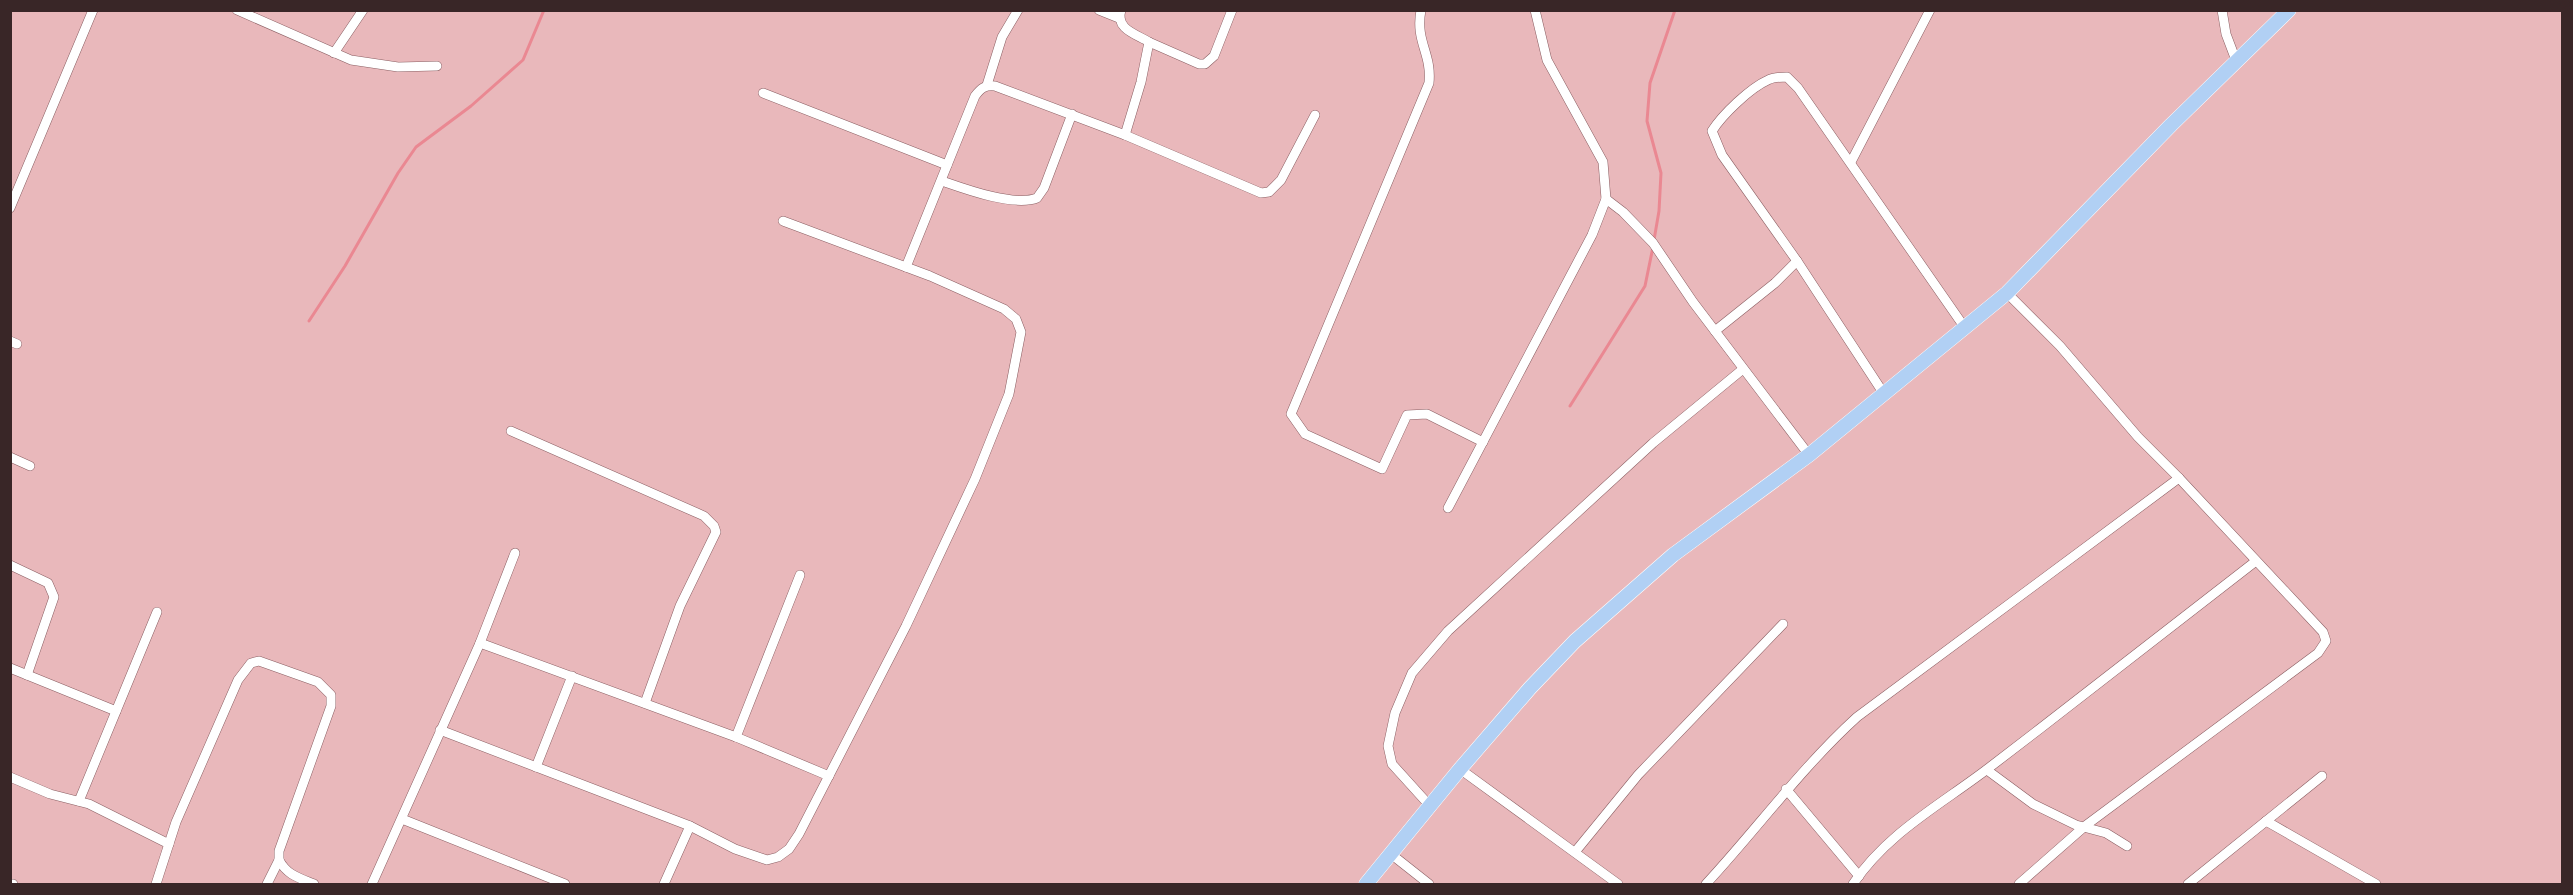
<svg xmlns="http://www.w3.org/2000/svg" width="2573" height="895" font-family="'DejaVu Sans',sans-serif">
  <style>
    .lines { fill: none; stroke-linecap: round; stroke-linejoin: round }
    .stream { stroke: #ea8892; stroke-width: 3 }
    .street-casing { stroke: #8b5f63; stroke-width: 10 }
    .primary-casing { stroke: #fff; stroke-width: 15 }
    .street { stroke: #fff; stroke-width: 9 }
    .primary { stroke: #b1d0f4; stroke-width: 14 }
  </style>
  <rect width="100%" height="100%" fill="#e9b8bb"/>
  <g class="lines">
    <g class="stream">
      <polyline points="1654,240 1659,211 1661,173 1647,121 1650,83 1675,10"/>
      <polyline points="309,321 345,266 398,173 416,147 471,106 523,60 544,10"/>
      <polyline points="1570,406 1645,286 1653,247"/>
    </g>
    <g class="street-casing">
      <g id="street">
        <polyline points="237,10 351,60 398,67 437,66"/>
        <polyline points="1099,10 1119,18"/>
        <path d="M1121 10C1115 29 1136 34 1149 42L1141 82 1125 135"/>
        <path d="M1421 10C1415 42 1432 53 1429 83L1291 414 1305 434 1382 469 1407 415 1427 414 1483 442"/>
        <polyline points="2222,10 2226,34 2237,63"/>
        <polyline points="1149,42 1199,64 1205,64 1214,56 1232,10"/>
        <polyline points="334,53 363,10"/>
        <polyline points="987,85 1002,37 1018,10"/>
        <polyline points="763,93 947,165"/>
        <polyline points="1851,162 1930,10"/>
        <path d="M942 181C965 189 1014 207 1037 198L1044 188 1072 114"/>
        <polyline points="1606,199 1623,212 1653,243 1693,302 1809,455"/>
        <polyline points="10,208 93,10"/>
        <path d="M906 267 975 96C981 88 985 85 995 86L1125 135 1261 193 1269 192 1281 180 1315 115"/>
        <polyline points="2007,293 2060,346 2138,437 2179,478 2323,632 2326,641 2318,653 2085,826 2019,884"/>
        <polyline points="1715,331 1775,283 1797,261"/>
        <polyline points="10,341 17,344"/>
        <path d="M1884 394 1797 261 1722 155 1712 131C1722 115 1750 88 1768 80 1773 77 1781 77 1787 77L1798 88 1965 328"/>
        <polyline points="511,431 704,516 714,526 716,532 680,606 645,703"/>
        <polyline points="10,457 30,466"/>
        <polyline points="1448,508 1592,235 1606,199 1603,162 1547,60 1535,10"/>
        <polyline points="10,565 48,583 54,597 27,675"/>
        <polyline points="480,643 736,737 829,776"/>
        <polyline points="10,668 116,711"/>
        <polyline points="440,730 690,826 735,849 767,860 778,857 789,849 799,834 906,626 975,479 1009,394 1021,332 1016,319 1004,309 930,276 783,221"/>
        <polyline points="736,737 800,575"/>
        <polyline points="536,767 572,676"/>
        <polyline points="1460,769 1618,884"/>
        <polyline points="1987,770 2033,804 2076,825 2106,833 2127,846"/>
        <polyline points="10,777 50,794 89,804 169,844"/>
        <polyline points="1786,789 1859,876"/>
        <polyline points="79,801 157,612"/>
        <polyline points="1430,806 1392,764 1388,746 1395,713 1412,673 1448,631 1653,443 1743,369"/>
        <polyline points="402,819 565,884"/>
        <polyline points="2266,821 2376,884"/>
        <polyline points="1575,852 1638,775 1783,624"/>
        <polyline points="1391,854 1429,884"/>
        <path d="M279 860C287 875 299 878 314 884"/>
        <polyline points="10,884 13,884"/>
        <polyline points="156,884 176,822 238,680 251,663 259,661 318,682 331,695 331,706 279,851 279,860 267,884"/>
        <polyline points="372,884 480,643 515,553"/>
        <polyline points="664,884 690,826"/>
        <path d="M1706 884C1757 829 1801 768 1857 717L2179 478"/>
        <path d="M1853 884C1888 832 1942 804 1990 767 2079 699 2167 630 2256 561"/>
        <polyline points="2188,884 2322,776"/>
      </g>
    </g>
    <g class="primary-casing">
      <polyline id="primary" points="1366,884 1460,769 1530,688 1575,641 1673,555 1809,455 2007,293 2171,125 2289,10"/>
    </g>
    <use href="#street" class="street"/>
    <use href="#primary" class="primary"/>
  </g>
  <rect width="2573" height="895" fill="none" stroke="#392627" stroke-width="24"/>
</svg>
